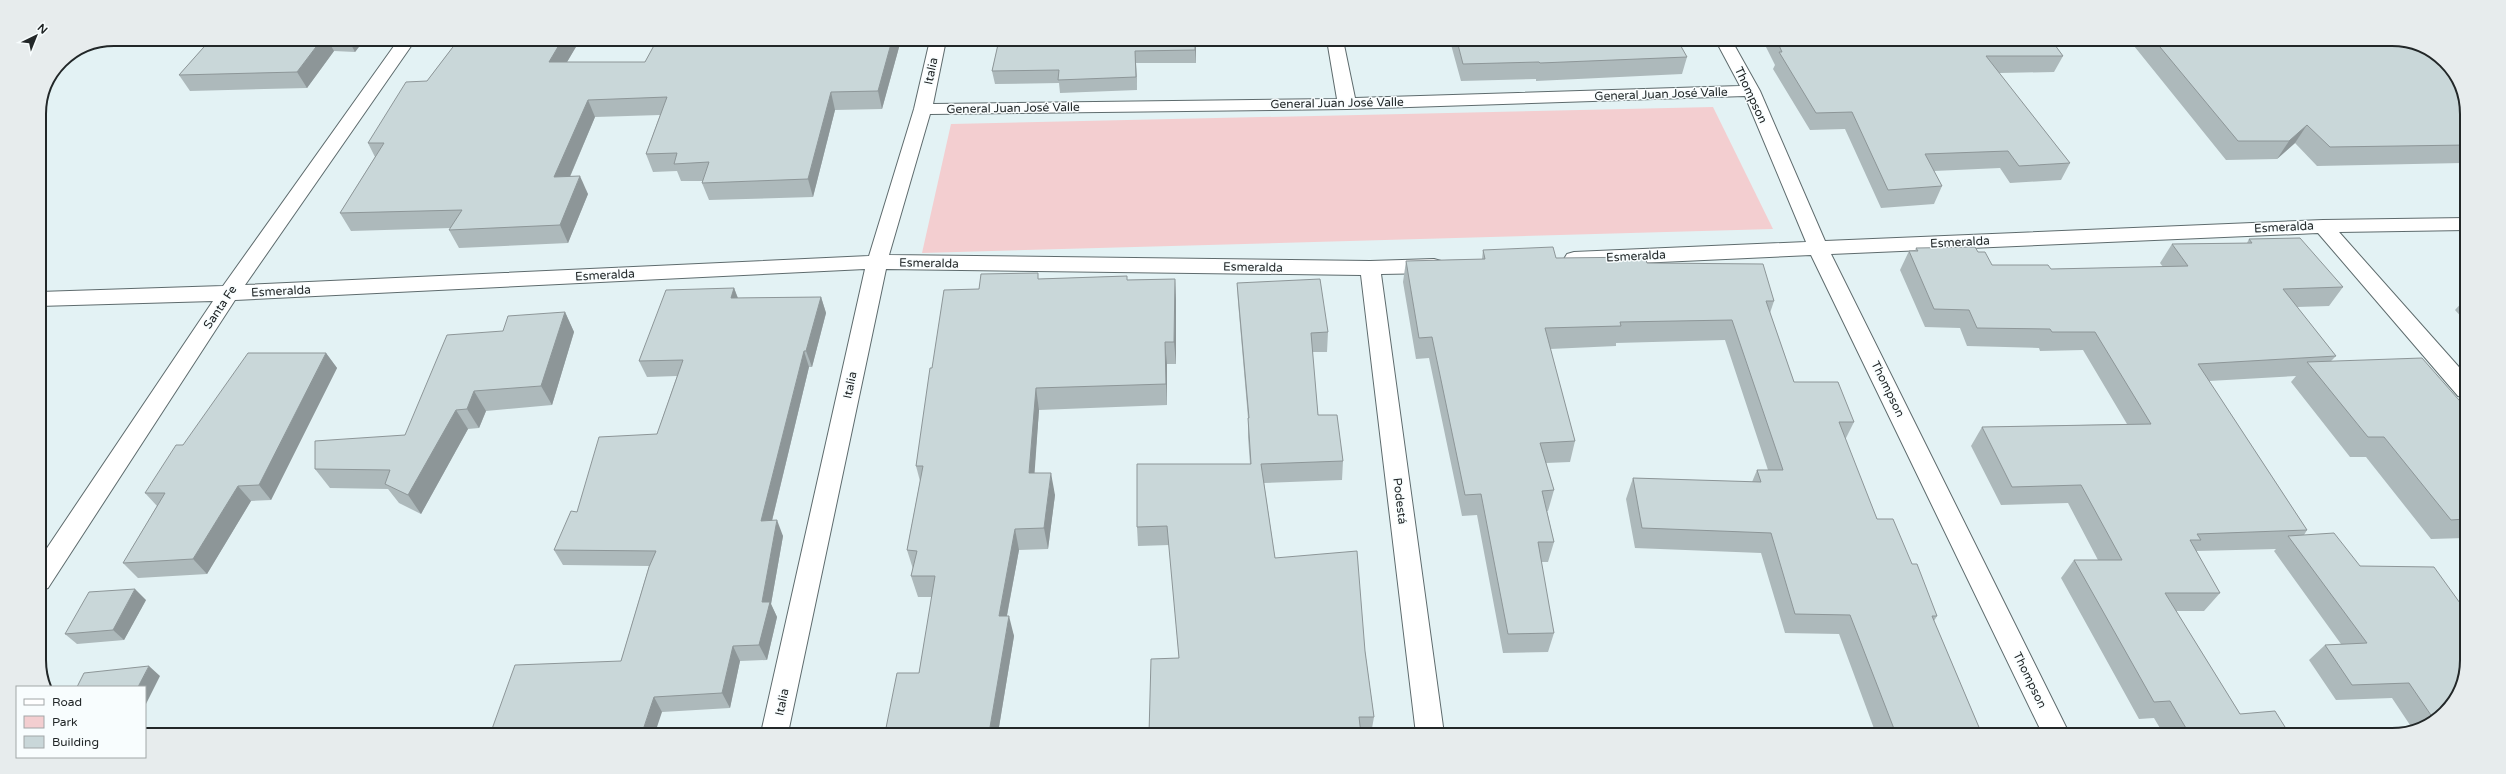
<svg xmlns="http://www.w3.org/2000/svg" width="2506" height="774" font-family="'Varela Round',sans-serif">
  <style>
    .green { fill: #f3ced0 }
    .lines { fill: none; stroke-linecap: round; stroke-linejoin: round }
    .minor-casing { stroke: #5e6b6d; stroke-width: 2 }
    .minor { fill: #fff; fill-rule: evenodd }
    .wall { fill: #adb9bb }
    .shaded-wall { fill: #8d9698 }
    .building { fill: #c9d7d9; stroke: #8d9698 }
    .labels { text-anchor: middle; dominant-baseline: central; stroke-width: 3; stroke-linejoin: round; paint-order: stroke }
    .street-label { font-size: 12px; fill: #222728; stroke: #f8fdfe }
    .rim { fill: none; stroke: #222728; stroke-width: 2 }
  </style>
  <rect width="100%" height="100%" fill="#e3f2f4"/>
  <polygon class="green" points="1713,107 1773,229 922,253 951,124"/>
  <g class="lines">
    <g class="minor-casing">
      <polygon id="minor" points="399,39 416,39 245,285 869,256 914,109 930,40 946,40 933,104 1337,99 1327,40 1343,40 1355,98 1740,86 1716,41 1732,41 1760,91 1825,241 2323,220 2466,218 2466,230 2339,232 2466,375 2466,398 2458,396 2318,233 1831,254 2070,735 2043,735 1811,255 1574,266 1567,264 1564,259 1567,254 1574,252 1806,242 1745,96 1347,109 930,114 889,255 1370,261 1434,259 1441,261 1444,266 1441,271 1434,273 1381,274 1444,734 1416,734 1361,275 886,269 788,733 761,733 865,269 235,300 48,588 39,591 39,560 213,301 39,306 39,292 223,286"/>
    </g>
    <use href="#minor" class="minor"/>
  </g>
  <g class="wall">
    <polygon points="211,39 365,39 355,52 334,51 307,88 190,91 179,75"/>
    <polygon points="459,39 580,40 567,62 645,62 657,40 901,40 882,109 835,110 813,197 709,200 702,183 703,181 681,181 677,171 653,172 646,154 660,115 595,117 570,177 588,194 568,243 459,248 449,230 451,228 351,231 340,213 375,157 368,143 427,81"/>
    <polygon points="999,40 1196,40 1196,63 1136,63 1137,90 1060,93 1059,83 995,84 992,71"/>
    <polygon points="1450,41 1678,41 1687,57 1682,74 1536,81 1536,79 1461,81"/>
    <polygon points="1763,41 2052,41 2063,56 2054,72 1999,73 2070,163 2061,180 2010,183 2000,168 1934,171 1942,186 1934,204 1881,208 1845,129 1810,130 1773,69 1775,65"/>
    <polygon points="2130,41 2299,42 2302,45 2380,46 2376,42 2411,42 2467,109 2467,167 2462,163 2317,166 2295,143 2277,159 2226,160"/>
    <polygon points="2249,239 2343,287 2329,306 2297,307 2336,356 2331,361 2466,408 2465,538 2431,539 2366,457 2350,457 2291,382 2296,376 2209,381 2307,530 2304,535 2437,720 2412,728 2392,698 2336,700 2309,660 2325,645 2341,644 2274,551 2276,549 2196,551 2220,593 2204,611 2176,611 2240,714 2290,735 2164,735 2154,718 2139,719 2061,578 2074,560 2098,560 2068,503 2001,505 1971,446 1982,427 2127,424 2083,350 2040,351 2039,348 1967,346 1960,328 1925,327 1900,270 1909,251 1915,251 1916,248 1978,252 1992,265 2051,269 2163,267 2160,263 2172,244 2247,243"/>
    <polygon points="1483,250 1556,258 1647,263 1774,301 1770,313 1794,382 1854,422 1845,440 1877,519 1912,564 1937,616 1934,621 1981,732 1985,735 1876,734 1839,634 1785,633 1761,553 1635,548 1626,499 1633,478 1752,482 1757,470 1768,470 1725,340 1616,343 1616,346 1550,349 1575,441 1570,462 1546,463 1554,490 1548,511 1547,511 1554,542 1548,562 1541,562 1554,633 1548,652 1503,653 1477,515 1462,516 1429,358 1416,359 1403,282 1406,261 1482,259"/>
    <polygon points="1127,276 1127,280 1175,279 1176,301 1176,364 1167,364 1167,405 1039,410 1034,473 1055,495 1048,549 1019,550 1007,616 1014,636 998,733 885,733 919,673 932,597 918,597 911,576 913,569 907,550 920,481 916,466 932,368 979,289 1039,279"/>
    <polygon points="1237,283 1328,332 1327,352 1312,352 1318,415 1343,461 1342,480 1264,483 1275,558 1365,651 1374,717 1371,734 1149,734 1179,658 1169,545 1138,546 1137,527 1250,464 1248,437 1248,418 1238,302"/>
    <polygon points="734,288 738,298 821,297 826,313 812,367 809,367 772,521 783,536 771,604 777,617 767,660 740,661 730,708 662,712 492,729 621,661 649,566 563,565 554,550 577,512 657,434 677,376 647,377 639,361"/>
    <polygon points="2466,298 2466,322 2455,310"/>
    <polygon points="565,312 574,332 552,405 486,411 479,428 468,429 421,514 399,503 388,489 330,488 315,469 405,435 503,331"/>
    <polygon points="326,353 337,368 271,500 251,501 207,574 138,578 123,563 157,506 145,493 183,445"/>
    <polygon points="146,600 124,640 77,644 65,634"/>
  </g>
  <g class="shaded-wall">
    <polygon points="322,39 327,39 334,51 307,88 297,72"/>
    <polygon points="348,39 365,39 355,52"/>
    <polygon points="562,40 580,40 557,79 549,62"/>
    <polygon points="892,40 901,40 882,109 878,91"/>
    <polygon points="1195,40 1196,40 1196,63 1195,50"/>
    <polygon points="1135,51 1136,63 1137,90 1136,77"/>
    <polygon points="831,92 835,110 813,197 808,179"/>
    <polygon points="588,100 595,117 562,195 554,177"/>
    <polygon points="2307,125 2295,143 2277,159 2289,141"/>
    <polygon points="580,176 588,194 568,243 560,225"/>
    <polygon points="1175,279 1176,301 1176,364 1174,342"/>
    <polygon points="734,288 740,304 731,298"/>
    <polygon points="821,297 826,313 812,367 806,351"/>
    <polygon points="565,312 574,332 552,405 541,386"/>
    <polygon points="1165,342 1167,364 1167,405 1166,384"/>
    <polygon points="804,351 809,367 768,537 761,521"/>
    <polygon points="326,353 337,368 271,500 259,485"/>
    <polygon points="1036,388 1039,410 1033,495 1029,473"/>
    <polygon points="474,391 486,411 479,428 467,409"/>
    <polygon points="456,410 468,429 421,514 408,495"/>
    <polygon points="1051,473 1055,495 1048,549 1044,528"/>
    <polygon points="238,486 251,501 207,574 193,559"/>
    <polygon points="777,520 783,536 771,604 777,617 767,660 759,645 762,602"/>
    <polygon points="1015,529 1019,550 1003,636 999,616"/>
    <polygon points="135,589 146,600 124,640 113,630"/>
    <polygon points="1009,616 1014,636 998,733 989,733"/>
    <polygon points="733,646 740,661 730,708 722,693"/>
    <polygon points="149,666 160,676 145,706 145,687 138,687"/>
    <polygon points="654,697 662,712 655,733 642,733"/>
  </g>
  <g class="building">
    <polygon points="211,39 322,39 297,72 179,75"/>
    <polygon points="459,39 562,40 549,62 645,62 657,40 892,40 878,91 831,92 808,179 702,183 709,162 674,164 677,153 646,154 667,97 588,100 554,177 580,176 560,225 449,230 462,210 340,213 384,143 368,143 406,82 427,81"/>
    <polygon points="999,40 1195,40 1195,50 1135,51 1136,77 1058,80 1059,70 992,71"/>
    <polygon points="1457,41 1678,41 1687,57 1540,63 1539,62 1463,64"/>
    <polygon points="1777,41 2052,41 2063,56 1986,56 2070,163 2019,166 2008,151 1925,154 1942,186 1888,190 1852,112 1816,113 1779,52 1782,52"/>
    <polygon points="2155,41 2299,42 2302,45 2413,46 2408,42 2411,42 2451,68 2467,109 2467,145 2330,147 2307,125 2289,141 2238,141"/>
    <polygon points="2300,238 2343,287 2283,289 2336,356 2198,364 2307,530 2197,534 2201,540 2190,540 2220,593 2165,593 2240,714 2275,711 2290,735 2190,735 2170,701 2154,702 2074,560 2122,560 2081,485 2012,487 1982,427 2151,424 2095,332 2052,332 2050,329 1977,328 1969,310 1934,309 1909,251 1918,251 1916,248 1975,247 1978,252 1985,252 1992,265 2048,265 2051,269 2188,266 2172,244 2252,243 2249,239"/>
    <polygon points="1553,247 1556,258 1645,257 1647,263 1763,264 1774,301 1766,301 1794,382 1838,382 1854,422 1839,422 1877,519 1893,519 1912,564 1917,564 1937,616 1932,616 1981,732 1984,732 1985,735 1882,734 1896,734 1850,615 1795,614 1771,533 1642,528 1633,478 1761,482 1757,470 1783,470 1732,320 1620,322 1621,326 1545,328 1575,441 1540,443 1554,490 1542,491 1554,542 1538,542 1554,633 1508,634 1481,494 1465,495 1432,337 1419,338 1406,261 1485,259 1483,250"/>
    <polygon points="1038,273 1038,279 1127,276 1127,280 1175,279 1174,342 1165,342 1166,384 1036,388 1029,473 1051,473 1044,528 1015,529 999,616 1009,616 989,733 885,733 897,673 919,673 935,576 911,576 917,551 907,550 923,466 916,466 930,368 932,368 944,290 979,289 981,274"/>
    <polygon points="1320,279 1328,332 1311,333 1318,415 1337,415 1343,461 1261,464 1275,558 1357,551 1365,651 1374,717 1359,717 1361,734 1149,734 1151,659 1179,658 1167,526 1137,527 1137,464 1251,464 1248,418 1249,418 1237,283"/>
    <polygon points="734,288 731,298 821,297 806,351 804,351 761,521 777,520 762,602 770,602 759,645 733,646 722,693 654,697 642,733 484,733 486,729 492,729 515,665 621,661 649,567 656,551 554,550 571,511 577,512 599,437 657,434 683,360 639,361 666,290"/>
    <polygon points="565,312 541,386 474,391 467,409 456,410 408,495 385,484 390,470 315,469 315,441 405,435 447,335 503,331 508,316"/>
    <polygon points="248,353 326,353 259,485 238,486 193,559 123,563 165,493 145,493 176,445 183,445"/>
    <polygon points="2422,358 2466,408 2465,519 2451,520 2384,437 2368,437 2307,362"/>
    <polygon points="2334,533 2360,566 2434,567 2465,610 2464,679 2437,720 2435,721 2409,683 2352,685 2325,645 2367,643 2288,536"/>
    <polygon points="135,589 113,630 65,634 89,592"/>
    <polygon points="149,666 138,687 77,687 84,673"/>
    <polygon points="1717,730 1779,731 1780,734 1718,734"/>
  </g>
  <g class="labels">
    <g class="street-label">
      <text transform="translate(931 71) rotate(-78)">Italia</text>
      <text transform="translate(1661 94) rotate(-2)">General Juan José Valle</text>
      <text transform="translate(1751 95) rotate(65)">Thompson</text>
      <text transform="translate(1337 103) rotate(-1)">General Juan José Valle</text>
      <text transform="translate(1013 108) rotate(-1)">General Juan José Valle</text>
      <text transform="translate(2284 227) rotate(-3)">Esmeralda</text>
      <text transform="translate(1960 242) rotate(-3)">Esmeralda</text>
      <text transform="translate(1636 256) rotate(-3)">Esmeralda</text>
      <text transform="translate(929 263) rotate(1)">Esmeralda</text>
      <text transform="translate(1253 267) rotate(1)">Esmeralda</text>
      <text transform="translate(605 275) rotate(-3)">Esmeralda</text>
      <text transform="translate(281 291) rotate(-3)">Esmeralda</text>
      <text transform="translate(220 307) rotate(-56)">Santa Fe</text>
      <text transform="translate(850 385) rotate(-78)">Italia</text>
      <text transform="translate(1888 389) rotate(64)">Thompson</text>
      <text transform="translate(1400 501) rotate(83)">Podestá</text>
      <text transform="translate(2030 680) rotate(64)">Thompson</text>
      <text transform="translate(782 702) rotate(-78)">Italia</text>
    </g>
  </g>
  <path d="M0 0H2506V774H0ZM114 46H2392A68 68 0 0 1 2460 114V660A68 68 0 0 1 2392 728H114A68 68 0 0 1 46 660V114A68 68 0 0 1 114 46Z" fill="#e7eced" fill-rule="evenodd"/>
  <path class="rim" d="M114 46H2392A68 68 0 0 1 2460 114V660A68 68 0 0 1 2392 728H114A68 68 0 0 1 46 660V114A68 68 0 0 1 114 46Z"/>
  <rect x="16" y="686" width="130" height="72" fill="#f8fdfe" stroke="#a2a7a8"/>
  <rect x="24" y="699" width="20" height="6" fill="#ffffff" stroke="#a2a7a8"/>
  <text x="52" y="706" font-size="12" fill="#222728">Road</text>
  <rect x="24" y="716" width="20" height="12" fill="#f3ced0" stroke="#a2a7a8"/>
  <text x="52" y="726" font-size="12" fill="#222728">Park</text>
  <rect x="24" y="736" width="20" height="12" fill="#c9d7d9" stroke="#a2a7a8"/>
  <text x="52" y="746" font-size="12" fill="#222728">Building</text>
  <g transform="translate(36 36) rotate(43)" stroke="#f8fdfe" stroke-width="3" paint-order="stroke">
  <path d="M0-3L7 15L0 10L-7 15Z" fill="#222728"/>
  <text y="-6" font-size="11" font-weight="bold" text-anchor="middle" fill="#222728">N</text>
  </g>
</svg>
